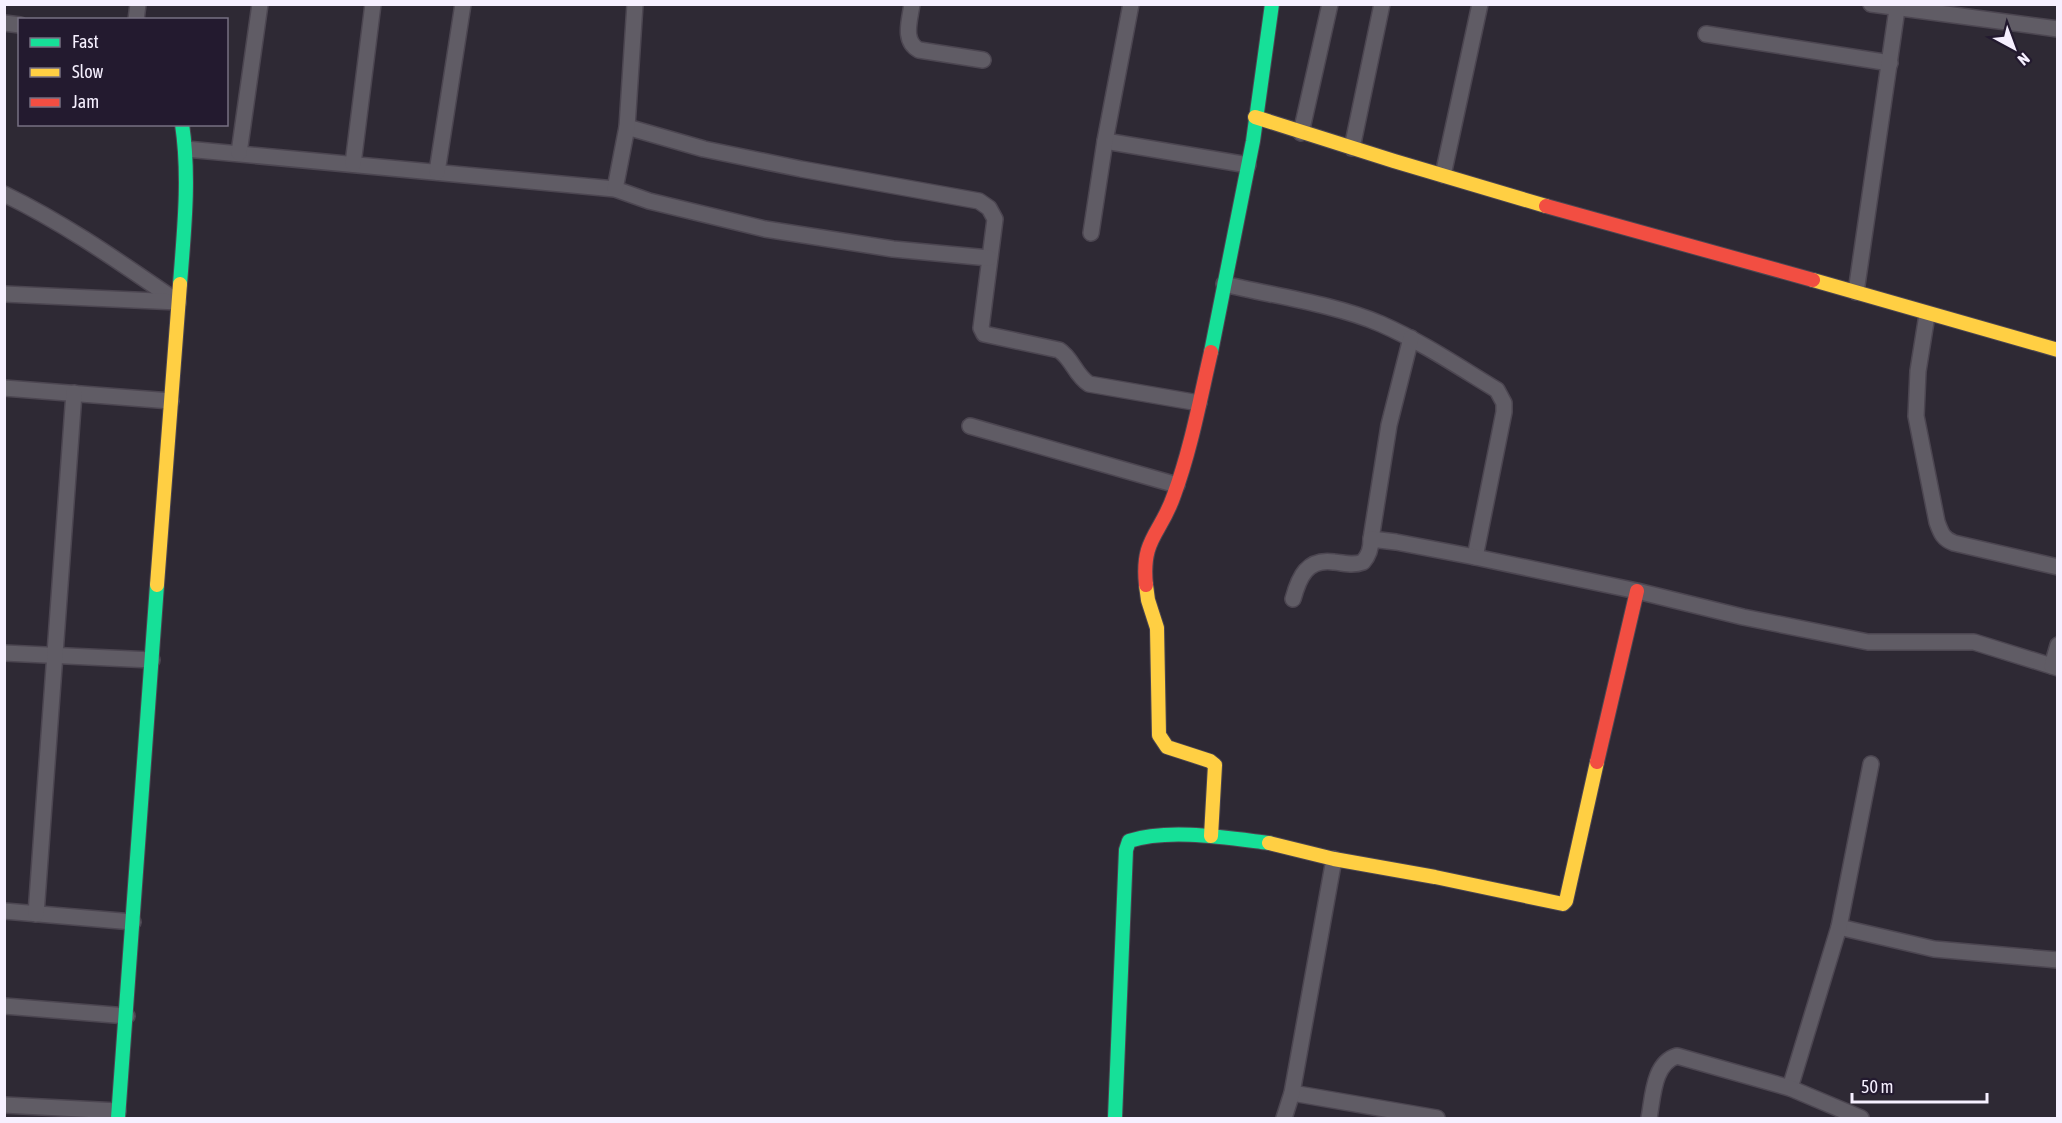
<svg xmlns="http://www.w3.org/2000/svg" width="2062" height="1123" font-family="'Asap Condensed',sans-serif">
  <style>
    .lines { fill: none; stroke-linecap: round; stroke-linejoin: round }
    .street-casing { stroke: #4c4651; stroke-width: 18 }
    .fast-casing { stroke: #4c4651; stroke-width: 16 }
    .slow-casing { stroke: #4c4651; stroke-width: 16 }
    .jam-casing { stroke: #4c4651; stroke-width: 16 }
    .street { stroke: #605c65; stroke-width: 15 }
    .fast { stroke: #16e098; stroke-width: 14 }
    .slow { stroke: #ffcf43; stroke-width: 14 }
    .jam { stroke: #f24e42; stroke-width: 14 }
  </style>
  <rect width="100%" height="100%" fill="#2e2934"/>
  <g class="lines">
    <g class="street-casing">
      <g id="street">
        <path d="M912 4C910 20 902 41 919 50L983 60"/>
        <polyline points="1871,4 2058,29"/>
        <polyline points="136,20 138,4"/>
        <polyline points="4,23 20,25"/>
        <polyline points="1706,34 1890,63"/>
        <path d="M627 127 704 149 801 169 979 201 989 208 995 219 981 328 984 334 1059 350C1072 358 1075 375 1089 384L1199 403"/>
        <polyline points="1301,133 1330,4"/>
        <polyline points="1105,141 1248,165"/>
        <polyline points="1352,148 1382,4"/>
        <polyline points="186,149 615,189 649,201 765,229 893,249 989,258"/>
        <polyline points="239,153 260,4"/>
        <polyline points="353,164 373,4"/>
        <polyline points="437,172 463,4"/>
        <polyline points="1443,175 1480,4"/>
        <polyline points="615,189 627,127 635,4"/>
        <path d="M4 194C66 224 121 263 178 302"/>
        <polyline points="1091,233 1105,141 1131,4"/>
        <path d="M1224 284C1274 296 1334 304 1381 324 1422 342 1459 367 1497 390L1504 403V412L1475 557"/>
        <polyline points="1856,292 1897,9"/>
        <polyline points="4,294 178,302"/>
        <path d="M1927 315 1918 371 1916 416 1937 522C1941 533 1943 539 1954 543L2058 567"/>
        <polyline points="4,388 171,401"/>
        <polyline points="970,426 1177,485"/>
        <polyline points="1371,539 1389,425 1411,338"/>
        <path d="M1293 599C1299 577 1307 558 1334 562 1345 563 1352 566 1363 562 1369 555 1371 549 1371 539L1396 542 1475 557 1637 591 1743 617 1868 642H1974L2058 668"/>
        <polyline points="4,653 152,660"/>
        <polyline points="2052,666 2058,645"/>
        <polyline points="4,911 133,922"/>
        <polyline points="36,914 74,393"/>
        <polyline points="1839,927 1934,949 2058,960"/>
        <polyline points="4,1006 127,1016"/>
        <polyline points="1790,1088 1839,927 1871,764"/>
        <polyline points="1292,1093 1437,1118"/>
        <polyline points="4,1105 118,1111"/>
        <polyline points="1284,1118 1292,1093 1334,859"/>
        <path d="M1649 1118C1653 1098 1653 1063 1677 1056L1790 1088 1861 1118"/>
      </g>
    </g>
    <g class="fast-casing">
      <g id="fast">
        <path d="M180 284C184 231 190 177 182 124"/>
        <polyline points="1211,352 1253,141 1272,4"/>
        <polyline points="118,1118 157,585"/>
        <path d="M1115 1118 1126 850 1129 841C1169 828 1228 838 1269 843"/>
      </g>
    </g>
    <g class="slow-casing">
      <g id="slow">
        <polyline points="1255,117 1394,161 1546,206"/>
        <polyline points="1813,280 2058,350"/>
        <polyline points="157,585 180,284"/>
        <polyline points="1146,585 1148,600 1157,628 1159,735 1167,747 1210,761 1215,765 1211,836"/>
        <polyline points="1269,843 1334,859 1435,877 1563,904 1566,901 1597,762"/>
      </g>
    </g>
    <g class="jam-casing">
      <g id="jam">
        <polyline points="1546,206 1813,280"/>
        <path d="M1146 585C1141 538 1161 534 1174 495 1191 449 1200 399 1211 352"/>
        <polyline points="1597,762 1637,591"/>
      </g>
    </g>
    <use href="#street" class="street"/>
    <use href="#fast" class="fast"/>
    <use href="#slow" class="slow"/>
    <use href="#jam" class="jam"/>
  </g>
  <rect width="2062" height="1123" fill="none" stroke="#f6f0ff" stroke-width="12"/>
  <rect x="18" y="18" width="210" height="108" fill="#231a2f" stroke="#777082" stroke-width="1.5"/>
  <rect x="30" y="38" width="30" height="9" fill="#16e098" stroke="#777082" stroke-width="1.5"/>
  <text x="72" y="48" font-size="18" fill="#f6f0ff">Fast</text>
  <rect x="30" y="68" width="30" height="9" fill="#ffcf43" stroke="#777082" stroke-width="1.5"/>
  <text x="72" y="78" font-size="18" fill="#f6f0ff">Slow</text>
  <rect x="30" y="98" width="30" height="9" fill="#f24e42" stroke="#777082" stroke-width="1.5"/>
  <text x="72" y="108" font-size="18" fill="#f6f0ff">Jam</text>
  <g transform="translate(2014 48) rotate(139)" stroke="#231a2f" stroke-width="4.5" paint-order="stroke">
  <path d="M0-4.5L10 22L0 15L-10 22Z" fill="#f6f0ff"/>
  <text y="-9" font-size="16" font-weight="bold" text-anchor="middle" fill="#f6f0ff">N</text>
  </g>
  <path d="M1852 1093v9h135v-9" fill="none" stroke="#f6f0ff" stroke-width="3"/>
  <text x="1861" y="1093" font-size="18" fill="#f6f0ff" stroke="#231a2f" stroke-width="4.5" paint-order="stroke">50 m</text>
</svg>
